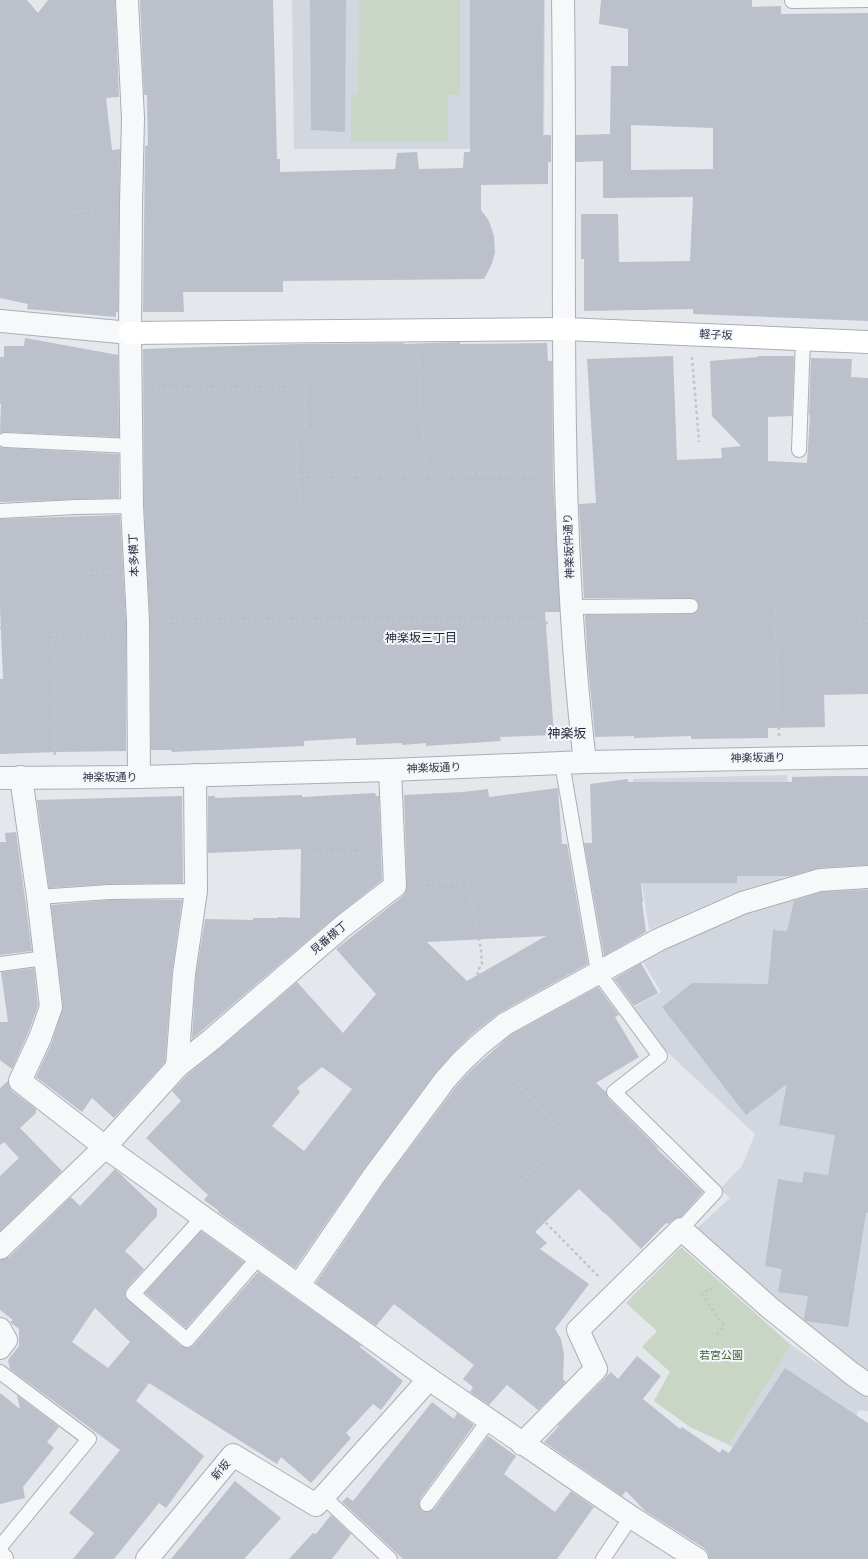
<svg xmlns="http://www.w3.org/2000/svg" width="868" height="1559" font-family="'Roboto Condensed','Noto Sans JP',sans-serif">
  <style>
    .built { fill: #d2d6de }
    .green { fill: #c9d6c5 }
    .building { fill: #bbc0ca; fill-rule: evenodd }
    .lines { fill: none; stroke-linecap: round; stroke-linejoin: round }
    .lane-casing { stroke: #a9aeb7; stroke-width: 16 }
    .street-casing { stroke: #a9aeb7; stroke-width: 24 }
    .secondary-casing { stroke: #a9aeb7; stroke-width: 24 }
    .path { stroke: #c2c5cb; stroke-width: 2.5; stroke-dasharray: 3 3; stroke-linecap: butt }
    .lane { stroke: #f7f8fa; stroke-width: 14 }
    .street { stroke: #f7f8fa; stroke-width: 22 }
    .secondary { stroke: #fff; stroke-width: 22 }
    .labels { text-anchor: middle; dominant-baseline: central; stroke-width: 4; stroke-linejoin: round; paint-order: stroke }
    .street-label { font-size: 11px; fill: #2b3445; stroke: #f4f6f9 }
    .park-label { font-size: 11px; fill: #3f6138; stroke: #f4f6f9 }
    .neighbourhood-label { font-size: 12px; fill: #1d2536; stroke: #f4f6f9 }
    .quarter-label { font-size: 13px; fill: #1d2536; stroke: #f4f6f9 }
  </style>
  <rect width="100%" height="100%" fill="#e4e7ec"/>
  <g class="built">
    <polygon points="292,0 545,0 544,149 294,149"/>
    <polygon points="787,775 792,875 734,893 649,930 642,884 633,779"/>
    <polygon points="868,886 868,1373 840,1356 695,1230 730,1198 720,1189 742,1166 755,1134 665,1050 631,1009 661,992 640,957 740,909 818,887"/>
    <polygon points="791,1345 868,1398 868,1411 858,1410 831,1513 729,1445"/>
  </g>
  <g class="green">
    <polygon points="359,0 460,0 460,95 448,95 448,142 351,142 351,95 358,95"/>
    <polygon points="681,1247 791,1345 729,1445 690,1427 654,1401 670,1372 642,1347 657,1331 626,1303"/>
  </g>
  <g class="building">
    <polygon points="0,0 27,0 38,13 48,0 115,0 119,97 106,98 112,150 120,149 118,312 116,312 116,317 27,309 28,304 0,298"/>
    <polygon points="140,0 273,0 277,159 280,159 280,172 395,169 397,153 417,152 419,169 463,168 464,152 470,152 470,0 544,0 543,135 551,135 551,162 548,162 548,184 481,185 481,210 489,221 494,236 495,253 491,266 484,279 283,281 283,292 183,292 184,312 143,312 145,146 148,145 147,95 144,95"/>
    <polygon points="310,0 346,0 345,132 311,130"/>
    <path d="M601 0H752V7L781 6V14L868 13V321L693 314V309L584 311V259H581V214H618L619 262 690 261 693 197 603 198V161L576 162V135L610 134 611 66H628V29L599 24ZM631 125 713 128V169L631 170Z"/>
    <polygon points="25,338 118,355 119,437 5,432 0,433 1,404 0,404 0,357 4,357 4,346 24,346"/>
    <polygon points="460,342 460,344 547,343 548,361 552,361 553,477 560,612 545,612 554,735 500,737 501,741 426,746 426,743 402,745 402,743 356,745 356,738 304,741 304,746 262,748 172,752 171,750 151,750 150,621 144,506 143,349 297,344 403,343 405,344"/>
    <polygon points="673,356 677,460 722,458 721,448 741,446 712,416 710,361 758,357 758,356 794,356 792,416 768,417 768,461 807,463 810,415 809,415 811,358 852,359 851,377 868,378 868,694 824,695 825,727 768,728 768,738 691,739 691,736 634,738 634,736 595,737 588,666 585,615 691,614 698,610 699,606 696,599 691,598 584,598 579,504 596,503 587,359"/>
    <polygon points="0,447 5,448 119,454 119,498 0,502"/>
    <polygon points="120,515 126,621 126,751 58,752 0,754 0,679 3,679 0,606 0,519"/>
    <polygon points="835,776 868,776 868,865 819,868 790,876 737,876 737,883 641,883 643,902 642,902 646,932 604,956 584,843 592,843 590,784 628,779 628,782 792,782 792,777"/>
    <path d="M558 788 562 844H567L588 964 499 1013 471 1035 452 1054 435 1073 363 1170 295 1268 218 1212 219 1211 204 1200 208 1195 146 1138 181 1101 172 1091 186 1076 219 1049 297 982 343 1033 376 994 336 949 403 896 406 891 407 885 404 795 463 792 488 789 489 797ZM546 936 467 981 427 942ZM322 1067 352 1089 304 1151 272 1126 300 1092 297 1088Z"/>
    <polygon points="375,793 376,796 379,796 382,880 335,917 192,1039 196,975 205,919 253,920 253,918 278,918 278,917 300,918 301,849 208,853 208,796 215,796 215,798 302,795 302,797"/>
    <polygon points="182,796 183,883 109,884 49,888 37,800"/>
    <polygon points="16,832 32,951 0,955 0,842 6,842 5,833"/>
    <polygon points="868,890 868,1213 866,1213 848,1327 806,1321 804,1319 808,1296 778,1292 782,1269 765,1266 778,1179 802,1183 804,1172 828,1175 835,1135 779,1125 787,1084 746,1115 662,1007 692,983 768,984 773,930 787,931 794,901 822,892"/>
    <polygon points="109,900 182,900 172,973 165,1062 114,1118 92,1098 82,1112 36,1077 52,1042 63,1006 51,905"/>
    <polygon points="641,963 658,993 634,1006 614,979"/>
    <polygon points="34,968 38,1006 28,1033 12,1069 0,1060 0,1022 8,1022 1,972"/>
    <polygon points="598,987 619,1015 615,1017 639,1057 596,1083 606,1092 608,1098 658,1148 657,1149 703,1192 681,1217 673,1220 668,1224 666,1223 641,1249 605,1213 604,1213 579,1189 535,1232 547,1243 540,1249 589,1284 555,1329 561,1339 564,1355 563,1379 566,1382 538,1410 507,1385 489,1405 470,1392 473,1387 463,1379 474,1365 394,1304 376,1326 316,1283 383,1184 455,1088 470,1071 512,1034"/>
    <polygon points="8,1081 9,1086 12,1091 36,1109 36,1113 20,1128 62,1171 0,1231 0,1176 19,1158 4,1142 0,1145 0,1088"/>
    <path d="M115 1169 157 1209V1216L125 1251 144 1269 126 1289 125 1293V1297L181 1346 189 1348 193 1346 258 1272 361 1345 360 1347 403 1381 381 1410 373 1404 346 1433 351 1438 311 1483 281 1457 277 1464 149 1383 136 1401 204 1456 166 1508 159 1503 114 1559H73L94 1533 69 1513 120 1450 10 1369 8 1360 19 1346V1329L10 1322 13 1320 0 1310V1260L9 1257 71 1197 80 1206ZM95 1308 130 1342 108 1368 72 1342Z"/>
    <polygon points="201,1231 244,1262 186,1328 145,1293"/>
    <polygon points="637,1356 661,1376 643,1399 680,1429 682,1427 720,1453 722,1449 729,1453 785,1368 868,1423 868,1559 709,1559 708,1553 704,1548 645,1511 626,1491 622,1496 544,1442 559,1426 558,1425 611,1372 618,1379"/>
    <polygon points="0,1393 20,1409 17,1395 59,1427 47,1442 54,1448 23,1487 25,1498 0,1504"/>
    <polygon points="432,1402 454,1419 457,1413 474,1425 420,1499 419,1503 422,1511 426,1512 434,1509 488,1436 516,1456 504,1474 555,1512 571,1491 594,1507 557,1559 403,1559 342,1502 347,1497 353,1501"/>
    <polygon points="235,1481 281,1518 244,1559 171,1559"/>
    <polygon points="331,1515 351,1534 332,1559 289,1559 313,1533 316,1534"/>
  </g>
  <g class="lines">
    <g class="lane-casing">
      <g id="lane">
        <polyline points="792,1 868,0"/>
        <polyline points="5,440 132,446"/>
        <polyline points="799,450 803,339"/>
        <polyline points="0,511 76,507 132,506"/>
        <polyline points="571,607 691,606"/>
        <polyline points="562,763 598,972 660,1056 614,1092 715,1192 681,1229"/>
        <polyline points="38,897 109,892 196,891"/>
        <polyline points="0,964 45,958"/>
        <polyline points="203,1217 133,1294 187,1340 259,1257"/>
        <polyline points="0,1372 89,1439 0,1547"/>
        <polyline points="324,1497 390,1559"/>
        <polyline points="427,1504 489,1420"/>
        <polyline points="603,1559 631,1517"/>
      </g>
    </g>
    <g class="street-casing">
      <g id="street">
        <polyline points="127,0 133,118 131,204 130,333 132,506 138,621 139,777"/>
        <path d="M563 0C567 253 555 510 585 762"/>
        <polyline points="0,321 130,333"/>
        <polyline points="21,777 38,897 51,1007 40,1038 20,1081 105,1147 429,1379 631,1517 697,1559"/>
        <polyline points="0,778 139,777 390,770 585,762 868,757"/>
        <polyline points="177,1067 184,974 196,891 195,775"/>
        <polyline points="0,1248 105,1147 177,1067 211,1040 343,926 395,886 390,770"/>
        <polyline points="299,1285 373,1177 445,1080 461,1062 479,1045 505,1024 658,940 742,903 820,880 868,877"/>
        <polyline points="0,1329 6,1340 0,1348"/>
        <polyline points="522,1444 596,1369 578,1330 681,1229 770,1308 851,1373 868,1385"/>
        <polyline points="0,1557 2,1559"/>
        <polyline points="147,1559 233,1455 316,1505 429,1379"/>
      </g>
    </g>
    <g class="secondary-casing">
      <polyline id="secondary" points="130,333 565,329 868,342"/>
    </g>
    <g class="path">
      <polyline points="61,214 108,207"/>
      <polyline points="418,353 425,475"/>
      <polyline points="692,357 699,442"/>
      <polyline points="154,390 305,389 305,426 297,439 297,475 542,473"/>
      <polyline points="297,475 300,505"/>
      <polyline points="87,573 113,572"/>
      <polyline points="775,607 779,736"/>
      <polyline points="161,621 550,623"/>
      <polyline points="859,621 868,621"/>
      <polyline points="0,628 13,624"/>
      <polyline points="55,755 53,635 116,635"/>
      <polyline points="310,855 371,853"/>
      <polyline points="417,883 467,881 481,949 482,964 477,972 495,1005"/>
      <polyline points="495,1062 542,1109 562,1132 563,1140 513,1189 600,1278"/>
      <polyline points="712,1290 710,1288 702,1294 724,1326 716,1335"/>
    </g>
    <use href="#lane" class="lane"/>
    <use href="#street" class="street"/>
    <use href="#secondary" class="secondary"/>
  </g>
  <g class="labels">
    <g class="street-label">
      <text transform="translate(716 335) rotate(3)">軽子坂</text>
      <text transform="translate(569 546) rotate(-92)">神楽坂仲通り</text>
      <text transform="translate(134 555) rotate(-92)">本多横丁</text>
      <text transform="translate(758 758) rotate(-1)">神楽坂通り</text>
      <text transform="translate(434 768) rotate(-2)">神楽坂通り</text>
      <text x="110" y="777">神楽坂通り</text>
      <text transform="translate(329 938) rotate(-40)">見番横丁</text>
      <text transform="translate(221 1470) rotate(-50)">新坂</text>
    </g>
    <g class="park-label">
      <text x="721" y="1355">若宮公園</text>
    </g>
    <g class="neighbourhood-label">
      <text x="421" y="638">神楽坂三丁目</text>
    </g>
    <g class="quarter-label">
      <text x="567" y="733">神楽坂</text>
    </g>
  </g>
</svg>
